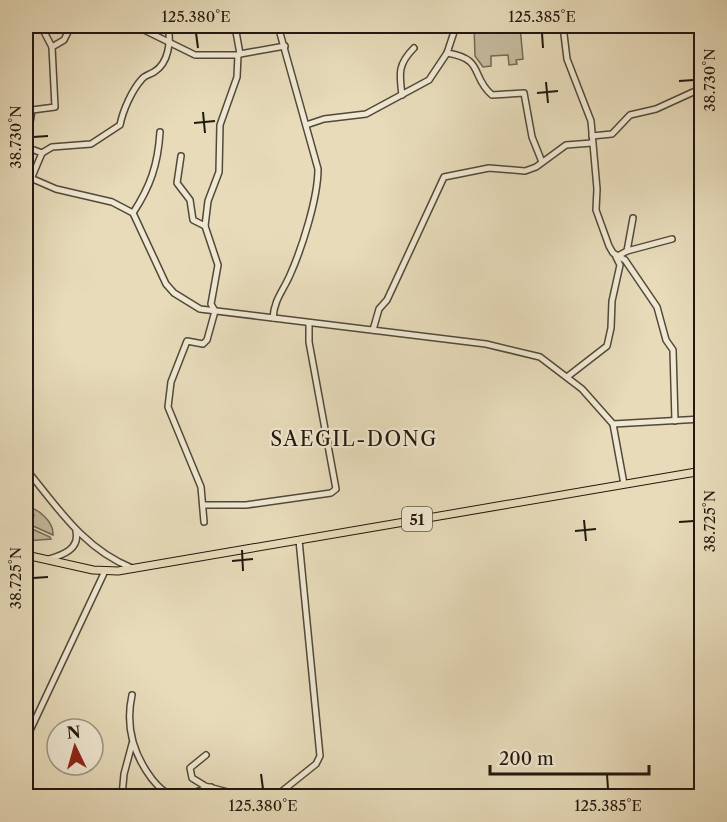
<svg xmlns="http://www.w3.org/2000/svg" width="727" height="822" font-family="'Libre Caslon Text',serif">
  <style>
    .green { fill: #c5ba9d; stroke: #736956; stroke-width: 1.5 }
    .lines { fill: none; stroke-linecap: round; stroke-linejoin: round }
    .minor-casing { stroke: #524939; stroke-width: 8 }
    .major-casing { stroke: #21180e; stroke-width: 9 }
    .minor { stroke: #efe8d2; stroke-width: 5 }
    .major { stroke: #e7dbba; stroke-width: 7 }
    .ticks { fill: none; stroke: #21180e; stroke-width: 2 }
    .labels { text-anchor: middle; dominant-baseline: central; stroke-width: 4.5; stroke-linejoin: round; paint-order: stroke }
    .shield { fill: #efe8d2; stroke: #5f5649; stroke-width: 1.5 }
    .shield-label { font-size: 15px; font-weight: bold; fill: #21180e }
    .quarter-label { font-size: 20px; letter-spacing: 1.5px; fill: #21180e; stroke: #efe8d2 }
    .neatline { fill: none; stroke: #21180e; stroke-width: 2 }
    .ticks-label { font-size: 15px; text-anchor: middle; fill: #21180e }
  </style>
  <rect width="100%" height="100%" fill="#e7dbba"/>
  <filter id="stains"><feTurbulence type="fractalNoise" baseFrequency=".00333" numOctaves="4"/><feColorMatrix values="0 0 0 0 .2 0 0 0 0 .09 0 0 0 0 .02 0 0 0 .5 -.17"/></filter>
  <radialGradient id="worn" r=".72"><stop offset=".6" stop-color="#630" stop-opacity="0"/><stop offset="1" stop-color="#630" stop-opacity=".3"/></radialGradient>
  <g class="green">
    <polygon points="474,26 520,26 523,59 516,60 517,64 509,65 508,55 491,56 491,66 483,67 475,56"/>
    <path d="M26 506C39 509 54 522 53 535L31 525 34 515 31 514 26 528Z"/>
    <polygon points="30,528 50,537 51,539 26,541"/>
  </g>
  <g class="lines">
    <g class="minor-casing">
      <g id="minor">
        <polyline points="41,26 52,47"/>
        <polyline points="136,26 195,55 238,55"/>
        <polyline points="563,26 567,59 591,121 597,189 596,210 609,246 613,253 625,260 657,307 666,340 673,350 675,421"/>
        <polyline points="26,31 30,26"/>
        <path d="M447 53C485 59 470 76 492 95L524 93 532 137 542 162"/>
        <polyline points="240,54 285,46"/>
        <path d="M402 95C399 73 398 64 414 48"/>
        <polyline points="306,125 324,119 366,114 429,80 447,53 456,26"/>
        <polyline points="592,136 612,134 630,115 656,109 702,88"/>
        <path d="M42 153 52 147 91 144 120 125C123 110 132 90 142 79 145 75 149 75 154 72 169 63 171 41 168 26"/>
        <polyline points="181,156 177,183 190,200 193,220 205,226"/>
        <polyline points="26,176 56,189 112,202 133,213 166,284 174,293 200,309 486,344 540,357 582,389 613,424 624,484"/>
        <polyline points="26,191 42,153 26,147 32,110 55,107 52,47 64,40 71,26"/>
        <path d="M133 213C150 187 158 165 160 132"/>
        <polyline points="627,251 672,239"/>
        <path d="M273 318C274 300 283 291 290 275 302 248 318 198 318 169L278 26"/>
        <polyline points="373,330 379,309 387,300 444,177 489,168 525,171 536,167 566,145 592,143"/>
        <polyline points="567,377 607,346 611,328 612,301 620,265 616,257 627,251 633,218"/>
        <polyline points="613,424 702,419"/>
        <path d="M26 469C57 507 84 549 132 568"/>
        <polyline points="203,505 246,505 331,493 336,489 309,342 309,323"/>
        <polyline points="204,522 201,487 168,407 171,382 187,341 203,344 207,340 215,311 211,304 218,265 205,226 208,201 219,172 220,125 237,77 238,55 240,54 235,26"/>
        <path d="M49 559C63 555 80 549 76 531"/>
        <path d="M132 695C125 727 133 754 152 779 156 784 163 792 170 794 182 798 200 790 211 787"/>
        <polyline points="26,739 105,571"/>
        <polyline points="206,755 190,768 192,778 205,786 243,796"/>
        <polyline points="112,796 122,794 133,796"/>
        <polyline points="122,796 124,774 132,744"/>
        <polyline points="276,796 316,764 320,756 299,540"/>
      </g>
    </g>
    <g class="major-casing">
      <polyline id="major" points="26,555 93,570 118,571 702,471"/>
    </g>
    <use href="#minor" class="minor"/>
    <use href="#major" class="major"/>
  </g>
  <path class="ticks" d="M196 33 198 48M542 33 543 48M679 81 694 80M546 82 548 103M537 93 558 91M203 112 205 133M194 123 215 121M33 137 48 136M584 520 586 541M679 522 694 521M575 531 596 529M242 550 243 571M232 561 253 559M33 578 48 577M261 774 263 789M607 774 608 789"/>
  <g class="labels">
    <rect class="shield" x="402" y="507" width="30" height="24" rx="4.5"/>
    <g class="shield-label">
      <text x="417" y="519">51</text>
    </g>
    <g class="quarter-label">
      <text x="354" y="439">SAEGIL-DONG</text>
    </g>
  </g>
  <rect width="727" height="822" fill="none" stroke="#e7dbba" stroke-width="66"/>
  <g transform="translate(75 747) rotate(355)"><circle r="28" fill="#efe8d2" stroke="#9d9584" stroke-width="1.5"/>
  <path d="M0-4.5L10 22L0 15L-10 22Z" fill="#8f2418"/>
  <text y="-9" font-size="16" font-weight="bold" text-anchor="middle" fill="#21180e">N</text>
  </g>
  <path d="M490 765v9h159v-9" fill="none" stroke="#21180e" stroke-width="3"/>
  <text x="499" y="765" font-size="18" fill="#21180e" stroke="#efe8d2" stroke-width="4.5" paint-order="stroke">200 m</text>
  <rect x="33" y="33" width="661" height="756" class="neatline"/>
  <g class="ticks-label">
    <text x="196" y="22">125.380°E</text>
    <text x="542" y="22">125.385°E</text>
    <text transform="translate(710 80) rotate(-90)" y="5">38.730°N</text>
    <text transform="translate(16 137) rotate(-90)" y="5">38.730°N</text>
    <text transform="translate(710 521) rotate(-90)" y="5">38.725°N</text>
    <text transform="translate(16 578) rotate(-90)" y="5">38.725°N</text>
    <text x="263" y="811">125.380°E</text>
    <text x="608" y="811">125.385°E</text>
  </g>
  <rect width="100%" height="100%" filter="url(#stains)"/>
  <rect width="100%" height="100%" fill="url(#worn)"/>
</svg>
